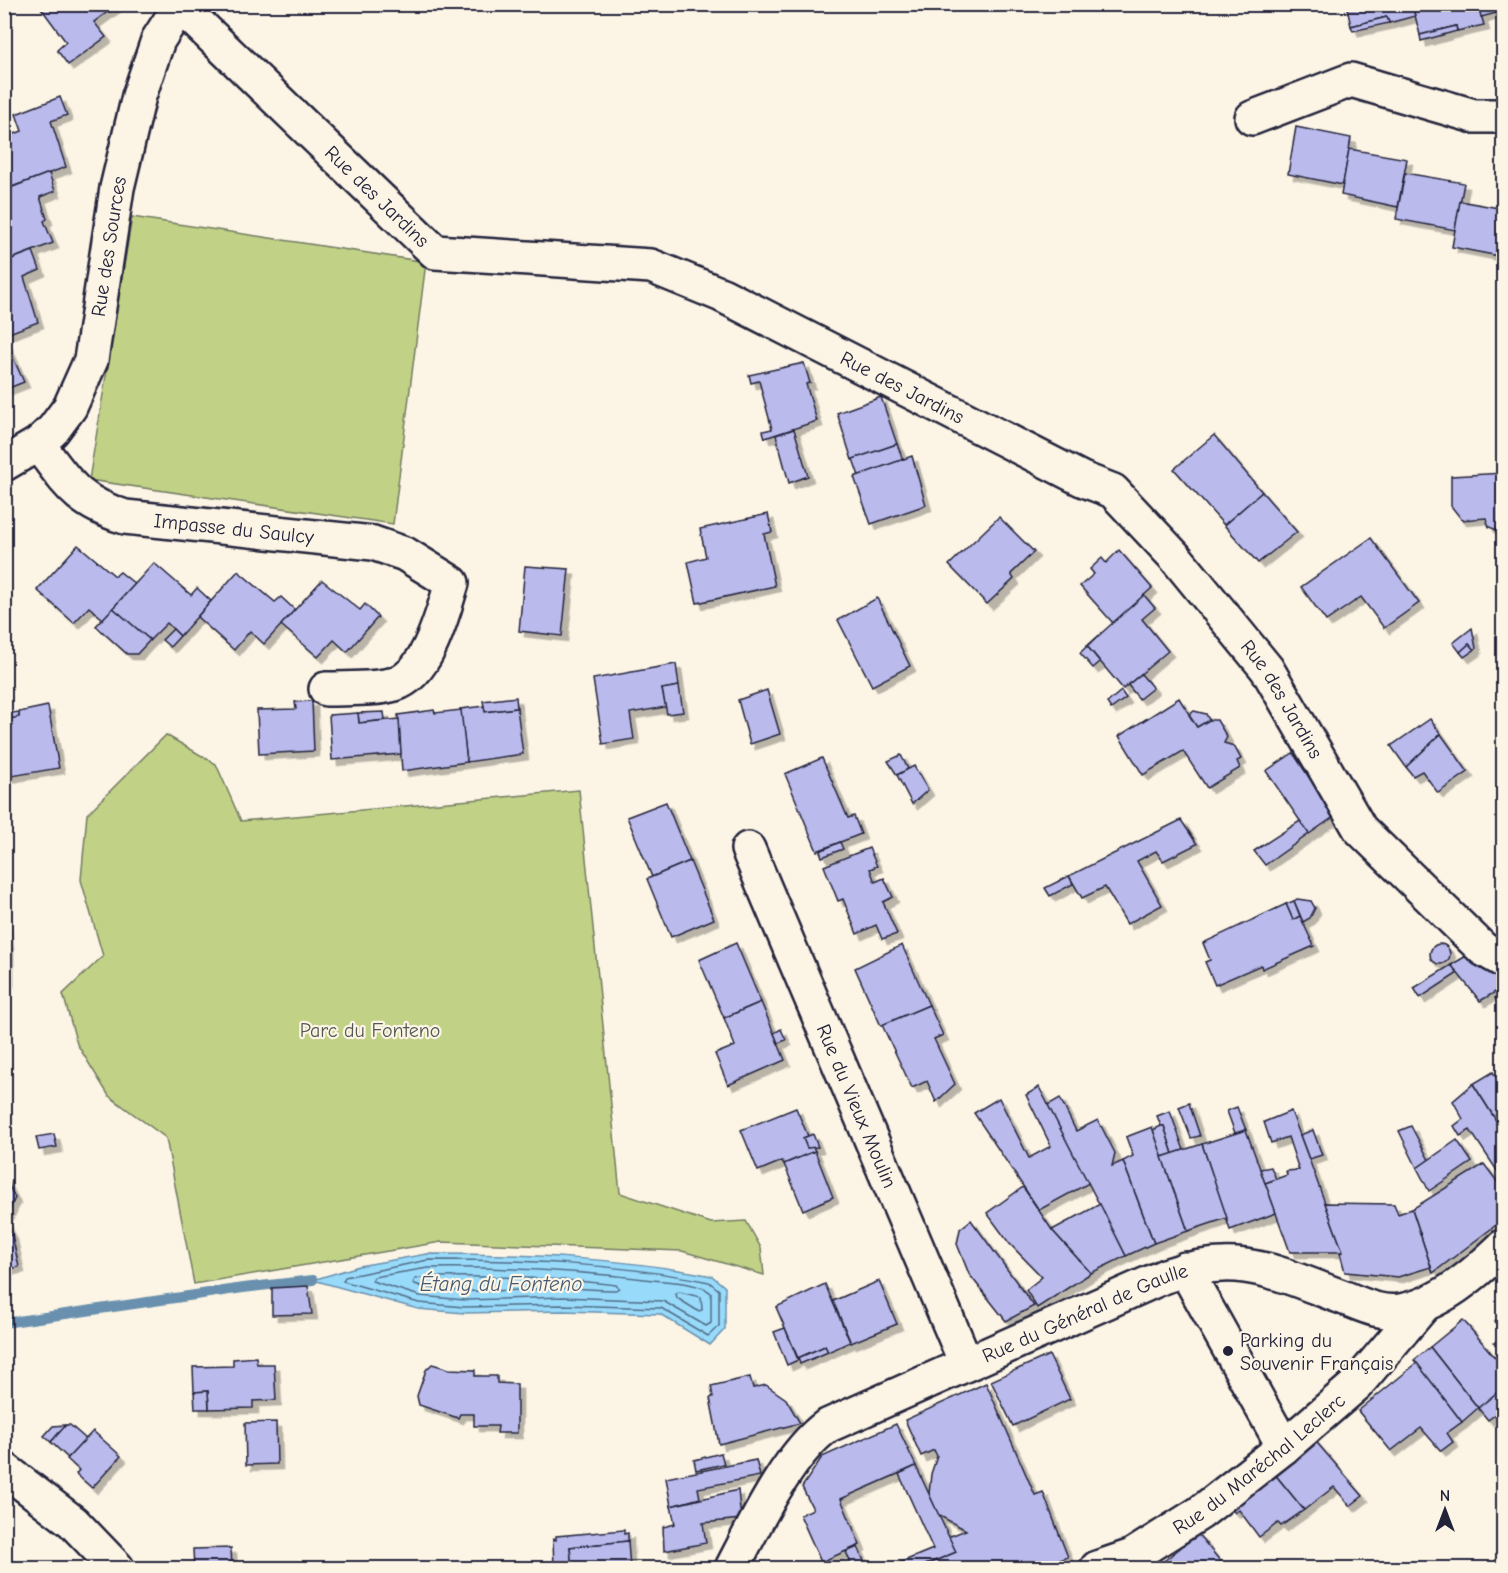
<svg xmlns="http://www.w3.org/2000/svg" width="1508" height="1573" font-family="'Comic Neue',sans-serif">
  <style>
    .green { fill: #c1d287; stroke: #727a61; stroke-width: 1.5 }
    .water { fill: #98dafa; stroke: #6990ae; stroke-width: 1.5 }
    .lines { fill: none; stroke-linecap: round; stroke-linejoin: round }
    .shore { stroke: #516c87; stroke-width: 1.5 }
    .stream { stroke: #6990ae; stroke-width: 10 }
    .building { fill: #babaec; stroke: #22223b; stroke-width: 1.5; filter: url(#shadow) }
    .minor-casing { stroke: #22223b; stroke-width: 38 }
    .minor { stroke: #fcf5e5; stroke-width: 33 }
    .poi-dot { fill: #22223b; stroke: #fcf5e5; stroke-width: 2 }
    .labels { text-anchor: middle; dominant-baseline: central; stroke-width: 4.5; stroke-linejoin: round; paint-order: stroke }
    .street-label { font-size: 20px; fill: #22223b; stroke: #fcf5e5 }
    .park-label { font-size: 20px; fill: #525752; stroke: #fcf5e5 }
    .poi-label { font-size: 20px; fill: #22223b; stroke: #fcf5e5; text-anchor: start }
    .water-label { font-size: 21px; font-style: italic; fill: #455974; stroke: #fcf5e5 }
  </style>
  <defs>
    <filter id="shadow"><feDropShadow dx="5.5" dy="5.5" stdDeviation="0" flood-color="#0004"/></filter>
  </defs>
  <rect width="100%" height="100%" fill="#fcf5e5"/>
  <filter id="ink" filterUnits="userSpaceOnUse"><feTurbulence type="fractalNoise" baseFrequency=".0167" numOctaves="2"/><feDisplacementMap in="SourceGraphic" scale="12" xChannelSelector="R" yChannelSelector="G"/><feConvolveMatrix kernelMatrix="1 2 1 2 8 2 1 2 1" color-interpolation-filters="sRGB"/></filter>
  <g filter="url(#ink)">
    <g class="green">
      <polygon points="132,217 426,262 393,524 89,480"/>
      <polygon points="166,735 216,764 241,821 579,790 620,1193 711,1223 746,1221 761,1248 764,1275 682,1251 441,1242 194,1284 166,1138 109,1096 77,1044 63,994 103,956 81,880 87,814"/>
    </g>
    <path class="water" d="M427 1254C522 1254 618 1257 712 1276L725 1287V1329L710 1345 660 1314 563 1311 464 1313 418 1309 313 1280 359 1266Z"/>
    <g class="lines">
      <g class="shore">
        <path d="M428 1260C522 1260 616 1263 709 1282L719 1290V1326L708 1336 661 1308 563 1305 464 1307 419 1303 343 1281 345 1277Z"/>
        <path d="M428 1268C504 1267 578 1271 653 1280 670 1282 698 1282 711 1293V1323L706 1326 663 1301 563 1297 465 1300 420 1296 372 1281 374 1277Z"/>
        <path d="M429 1277C491 1276 554 1277 616 1285L619 1288 616 1290C597 1290 579 1288 560 1288 529 1289 438 1297 413 1283L415 1279Z"/>
        <polygon points="679,1292 701,1297 702,1310 698,1311 677,1298 676,1294"/>
      </g>
      <polyline class="stream" points="4,1323 243,1288 313,1280"/>
    </g>
    <g class="building">
      <polygon points="38,4 116,4 117,5 94,22 106,37 68,65 57,50 66,42"/>
      <polygon points="1346,4 1412,4 1415,16 1389,23 1387,17 1351,26"/>
      <polygon points="1412,4 1478,4 1484,25 1457,31 1456,26 1420,35"/>
      <polygon points="1478,4 1504,4 1504,6 1480,12"/>
      <polygon points="1504,6 1504,11 1481,17 1480,12"/>
      <polygon points="1387,17 1389,23 1353,31 1351,26"/>
      <polygon points="1456,26 1457,31 1421,41 1420,35"/>
      <polygon points="60,97 67,115 51,121 66,167 9,188 4,175 4,138 22,131 16,114"/>
      <polygon points="1296,127 1351,138 1343,185 1288,174"/>
      <polygon points="1349,149 1407,159 1398,207 1341,195"/>
      <polygon points="49,173 55,191 40,197 47,219 44,221 53,243 4,262 4,209 10,207 5,190"/>
      <polygon points="1405,173 1464,183 1455,230 1396,219"/>
      <polygon points="1460,201 1504,209 1504,257 1452,247"/>
      <polygon points="33,251 40,270 24,277 38,322 4,335 4,262"/>
      <polygon points="4,338 24,382 4,390"/>
      <polygon points="804,363 810,383 806,384 817,421 765,438 763,431 772,429 759,381 751,383 749,375"/>
      <polygon points="881,397 897,444 852,460 837,413"/>
      <polygon points="794,429 808,476 789,483 776,435"/>
      <polygon points="1214,435 1262,492 1224,525 1174,469"/>
      <polygon points="897,444 903,460 859,476 853,459"/>
      <polygon points="912,456 926,505 871,524 854,477"/>
      <polygon points="1504,473 1504,518 1497,530 1489,527 1486,518 1462,520 1451,506 1451,476"/>
      <polygon points="1262,492 1297,532 1258,563 1224,525"/>
      <polygon points="768,514 772,532 764,534 775,586 697,603 688,562 706,557 700,529"/>
      <polygon points="999,517 1034,552 1011,574 1014,579 987,604 949,565"/>
      <polygon points="1371,538 1419,603 1384,628 1361,597 1326,621 1301,587"/>
      <polygon points="78,545 115,576 120,572 135,584 103,619 89,607 74,623 37,590"/>
      <polygon points="1119,550 1152,588 1113,623 1080,586 1094,574 1090,569 1102,558 1106,563"/>
      <polygon points="154,563 191,595 197,588 211,601 180,636 167,623 150,640 113,608"/>
      <polygon points="525,566 569,569 562,636 519,631"/>
      <polygon points="238,571 275,602 281,597 295,610 264,644 250,631 234,650 197,617"/>
      <polygon points="322,580 360,610 365,604 378,617 347,652 334,640 318,657 281,625"/>
      <polygon points="1144,595 1155,608 1142,619 1168,651 1123,689 1087,646"/>
      <polygon points="877,598 910,666 872,686 838,620"/>
      <polygon points="113,608 150,640 137,654 127,654 96,626"/>
      <polygon points="1472,628 1476,648 1474,650 1469,644 1460,652 1453,643"/>
      <polygon points="173,629 180,636 170,647 162,640"/>
      <polygon points="1469,644 1474,650 1464,657 1460,652"/>
      <polygon points="1087,646 1100,662 1093,668 1080,653"/>
      <polygon points="676,664 679,686 662,689 666,707 630,713 634,739 603,744 593,679"/>
      <polygon points="1141,674 1153,688 1139,699 1128,685"/>
      <polygon points="679,686 683,712 667,714 662,689"/>
      <polygon points="767,690 780,734 750,744 738,700"/>
      <polygon points="1121,691 1126,698 1111,709 1107,703"/>
      <polygon points="516,697 517,708 485,712 483,701"/>
      <polygon points="1179,698 1197,727 1209,720 1217,720 1227,737 1224,743 1234,746 1241,759 1237,761 1240,768 1207,788 1183,751 1143,775 1119,736"/>
      <polygon points="312,701 314,751 259,754 257,710 296,709 295,702"/>
      <polygon points="48,706 59,768 12,776 9,753 4,754 4,720 19,717 19,712"/>
      <polygon points="484,706 485,712 517,708 523,754 467,762 460,709"/>
      <polygon points="434,710 435,713 461,710 467,762 402,771 398,715"/>
      <polygon points="1194,711 1206,714 1209,720 1197,727 1189,715"/>
      <polygon points="19,712 19,717 4,720 4,714"/>
      <polygon points="384,712 385,720 359,723 358,713"/>
      <polygon points="358,713 359,723 399,719 401,754 332,760 329,715"/>
      <polygon points="1430,719 1441,734 1406,767 1391,746"/>
      <polygon points="1441,734 1468,772 1438,793 1422,771 1413,776 1406,767"/>
      <polygon points="9,753 12,776 4,777 4,754"/>
      <polygon points="1293,753 1335,816 1309,834 1266,771"/>
      <polygon points="901,755 908,769 897,775 888,761"/>
      <polygon points="822,758 848,818 854,816 861,834 817,851 785,774"/>
      <polygon points="914,766 928,790 912,804 897,775"/>
      <polygon points="666,802 690,861 652,877 627,817"/>
      <polygon points="1181,820 1197,844 1163,861 1156,851 1137,861 1162,905 1127,924 1105,887 1082,898 1069,876"/>
      <polygon points="1300,821 1309,834 1265,865 1254,851"/>
      <polygon points="840,842 843,849 822,857 820,851"/>
      <polygon points="869,848 877,866 870,869 875,882 884,878 893,897 883,902 897,934 882,939 876,925 857,934 843,899 838,901 824,866"/>
      <polygon points="690,861 714,919 671,937 647,879"/>
      <polygon points="1069,876 1073,884 1050,896 1045,888"/>
      <polygon points="1297,899 1311,901 1315,908 1310,918 1303,922 1294,901"/>
      <polygon points="1294,901 1300,916 1293,920 1286,904"/>
      <polygon points="1286,904 1293,920 1300,916 1314,946 1262,969 1261,965 1215,985 1205,962 1210,960 1203,943"/>
      <polygon points="4,905 8,945 8,982 4,964"/>
      <polygon points="736,943 761,1002 724,1018 699,960"/>
      <circle cx="1440" cy="954" r="10"/>
      <polygon points="902,945 929,1005 881,1026 855,968"/>
      <polygon points="1473,952 1504,973 1504,987 1480,1001 1451,965"/>
      <polygon points="1451,965 1458,973 1420,998 1414,988"/>
      <polygon points="1504,992 1504,1010 1495,998"/>
      <polygon points="761,1002 785,1060 728,1085 715,1054 735,1046 724,1018"/>
      <polygon points="929,1005 943,1035 934,1039 955,1084 936,1102 927,1081 912,1088 882,1025"/>
      <polygon points="781,1029 786,1040 778,1043 774,1033"/>
      <polygon points="1493,1072 1504,1090 1504,1133 1473,1084"/>
      <polygon points="1473,1084 1504,1133 1504,1169 1498,1172 1470,1130 1460,1136 1454,1126 1463,1119 1453,1101"/>
      <polygon points="1039,1087 1089,1183 1039,1210 974,1113 999,1098 1029,1158 1051,1146 1026,1095"/>
      <polygon points="1060,1098 1076,1131 1098,1120 1115,1153 1112,1166 1123,1161 1154,1243 1126,1256 1048,1105"/>
      <polygon points="1189,1103 1200,1136 1191,1138 1179,1107"/>
      <polygon points="1237,1107 1246,1130 1235,1133 1227,1111"/>
      <polygon points="796,1108 808,1136 803,1138 807,1148 812,1145 815,1151 784,1164 782,1161 758,1171 741,1130"/>
      <polygon points="1170,1111 1184,1150 1173,1154 1164,1126 1161,1126 1157,1116"/>
      <polygon points="1291,1111 1309,1159 1343,1252 1290,1252 1265,1183 1287,1175 1286,1171 1299,1170 1288,1137 1271,1143 1264,1122"/>
      <polygon points="1161,1126 1164,1126 1173,1154 1162,1157 1153,1130"/>
      <polygon points="1411,1126 1429,1160 1417,1168 1399,1131"/>
      <polygon points="1152,1127 1188,1231 1154,1243 1123,1161 1133,1156 1126,1137"/>
      <polygon points="1246,1130 1276,1213 1230,1230 1202,1144"/>
      <polygon points="1313,1130 1322,1155 1309,1159 1300,1135"/>
      <polygon points="54,1134 57,1147 39,1150 36,1137"/>
      <polygon points="813,1134 818,1147 807,1148 803,1138"/>
      <polygon points="1457,1140 1472,1162 1429,1191 1417,1168"/>
      <polygon points="1202,1144 1227,1218 1188,1231 1162,1157"/>
      <polygon points="815,1151 833,1197 803,1210 784,1164"/>
      <polygon points="1484,1164 1499,1184 1504,1180 1504,1219 1433,1273 1412,1209"/>
      <polygon points="1271,1167 1276,1179 1265,1183 1260,1169"/>
      <polygon points="4,1176 15,1198 4,1221"/>
      <polygon points="1023,1187 1052,1230 1091,1273 1037,1308 1026,1290 1042,1277 1009,1243 987,1213"/>
      <polygon points="1325,1203 1394,1204 1398,1214 1412,1209 1431,1267 1398,1277 1345,1272 1340,1253 1343,1252"/>
      <polygon points="1100,1204 1126,1256 1091,1273 1052,1230"/>
      <polygon points="971,1220 1034,1306 1006,1321 969,1274 957,1244 960,1229"/>
      <polygon points="4,1221 6,1221 12,1235 5,1237"/>
      <polygon points="12,1235 19,1267 4,1270 4,1236"/>
      <polygon points="879,1281 897,1324 851,1343 833,1301"/>
      <polygon points="825,1284 850,1342 828,1352 825,1346 798,1358 776,1307"/>
      <polygon points="308,1286 312,1314 272,1315 272,1288"/>
      <polygon points="1504,1314 1504,1331 1495,1321"/>
      <polygon points="1463,1320 1504,1368 1504,1387 1478,1408 1430,1347"/>
      <polygon points="785,1328 798,1360 787,1365 774,1332"/>
      <polygon points="1504,1334 1504,1355 1494,1343"/>
      <polygon points="825,1346 828,1352 800,1364 798,1358"/>
      <polygon points="1430,1347 1478,1408 1462,1422 1414,1360"/>
      <polygon points="1049,1355 1070,1399 1013,1426 991,1381"/>
      <polygon points="256,1357 257,1364 274,1364 276,1400 253,1401 253,1408 209,1409 208,1391 194,1392 193,1367 233,1366 233,1359"/>
      <polygon points="1417,1363 1462,1422 1447,1433 1453,1442 1441,1451 1421,1428 1391,1451 1358,1411"/>
      <polygon points="432,1364 449,1369 475,1370 475,1376 497,1376 497,1383 517,1384 517,1433 497,1433 498,1426 474,1426 474,1414 460,1414 458,1418 419,1405 417,1396 426,1370"/>
      <polygon points="750,1377 753,1388 766,1385 786,1399 800,1423 719,1444 710,1398 713,1397 711,1386"/>
      <polygon points="986,1383 1035,1495 1043,1492 1068,1557 1040,1568 918,1568 956,1552 948,1537 966,1530 938,1515 929,1494 931,1474 937,1456 934,1450 921,1456 905,1420"/>
      <polygon points="1504,1387 1504,1408 1488,1420 1478,1408"/>
      <polygon points="208,1391 209,1409 195,1409 194,1392"/>
      <polygon points="276,1422 277,1464 246,1465 245,1423"/>
      <polygon points="896,1424 916,1466 841,1499 860,1545 821,1562 800,1515 813,1509 802,1487 822,1457"/>
      <polygon points="66,1425 51,1442 44,1436 53,1426"/>
      <polygon points="66,1425 70,1425 86,1439 68,1458 51,1442"/>
      <polygon points="93,1431 121,1456 92,1488 76,1474 79,1470 67,1459"/>
      <polygon points="1312,1437 1363,1496 1350,1506 1334,1487 1304,1510 1273,1472"/>
      <polygon points="721,1453 724,1464 696,1470 694,1460"/>
      <polygon points="756,1460 760,1476 698,1488 700,1498 671,1506 666,1478"/>
      <polygon points="916,1466 956,1552 918,1568 887,1568 933,1549 899,1474"/>
      <polygon points="1273,1472 1304,1510 1281,1526 1278,1523 1259,1537 1239,1510 1235,1513 1231,1508"/>
      <polygon points="738,1490 741,1519 703,1523 706,1543 664,1551 663,1527 675,1524 671,1506"/>
      <polygon points="624,1530 624,1534 628,1533 628,1541 570,1547 572,1568 554,1568 553,1539 556,1540 556,1536"/>
      <polygon points="1198,1534 1226,1568 1164,1568 1160,1564"/>
      <polygon points="628,1541 630,1568 572,1568 570,1547"/>
      <polygon points="858,1547 867,1568 853,1568 846,1552"/>
      <polygon points="231,1548 232,1568 194,1568 193,1549"/>
      <polygon points="4,1556 14,1568 6,1568"/>
    </g>
    <g class="lines">
      <g class="minor-casing">
        <g id="minor">
          <path id="s1" d="M180 6 435 252 651 266 722 295 1082 479 1113 491 1176 558 1267 669 1360 829 1483 949 1504 961"/>
          <polyline points="1252,118 1351,80 1474,116 1504,116"/>
          <path id="s2" d="M38 444C68 483 75 501 125 517L373 543 405 554 452 583C443 612 428 674 395 684 374 690 348 688 326 689"/>
          <path id="s3" d="M4 464 38 444 53 430 70 407 91 360 117 188 139 96 158 40 181 4"/>
          <path id="s4" d="M748 849 966 1363"/>
          <polyline points="1185,1269 1284,1447"/>
          <polyline points="4,1469 73,1522 117,1568"/>
          <path id="s5" d="M732 1568C754 1526 788 1454 827 1426L1165 1276C1240 1251 1274 1272 1342 1297 1361 1304 1379 1314 1400 1311 1440 1305 1476 1273 1504 1246"/>
          <path id="s6" d="M1097 1568 1132 1556 1200 1513 1284 1447 1357 1384 1424 1305"/>
        </g>
      </g>
      <use href="#minor" class="minor"/>
    </g>
  </g>
  <circle class="poi-dot" cx="1228" cy="1351" r="6"/>
  <g class="labels">
    <g class="street-label">
      <text stroke="none"><textPath href="#s1" startOffset="274">Rue des Jardins</textPath></text>
      <text stroke="none"><textPath href="#s3" startOffset="255">Rue des Sources</textPath></text>
      <text stroke="none"><textPath href="#s1" startOffset="850">Rue des Jardins</textPath></text>
      <text stroke="none"><textPath href="#s2" startOffset="226">Impasse du Saulcy</textPath></text>
      <text stroke="none"><textPath href="#s1" startOffset="1354">Rue des Jardins</textPath></text>
      <text stroke="none"><textPath href="#s4" startOffset="279">Rue du Vieux Moulin</textPath></text>
      <text stroke="none"><textPath href="#s5" startOffset="454">Rue du Général de Gaulle</textPath></text>
      <text stroke="none"><textPath href="#s6" startOffset="194">Rue du Maréchal Leclerc</textPath></text>
    </g>
    <g class="park-label">
      <text x="370" y="1030">Parc du Fonteno</text>
    </g>
    <g class="poi-label">
      <text x="1240" y="1340">Parking du<tspan x="1240" dy="23">Souvenir Français</tspan></text>
    </g>
    <g class="water-label">
      <text x="501" y="1284">Étang du Fonteno</text>
    </g>
  </g>
  <rect width="1508" height="1573" fill="none" stroke="#fcf5e5" stroke-width="24"/>
  <rect x="12" y="12" width="1484" height="1549" fill="none" stroke="#22223b" stroke-width="2" filter="url(#ink)"/>
  <g transform="translate(1445 1510)" stroke="#fcf5e5" stroke-width="4.5" paint-order="stroke">
  <path d="M0-4.5L10 22L0 15L-10 22Z" fill="#22223b"/>
  <text y="-9" font-size="16" font-weight="bold" text-anchor="middle" fill="#22223b">N</text>
  </g>
</svg>
